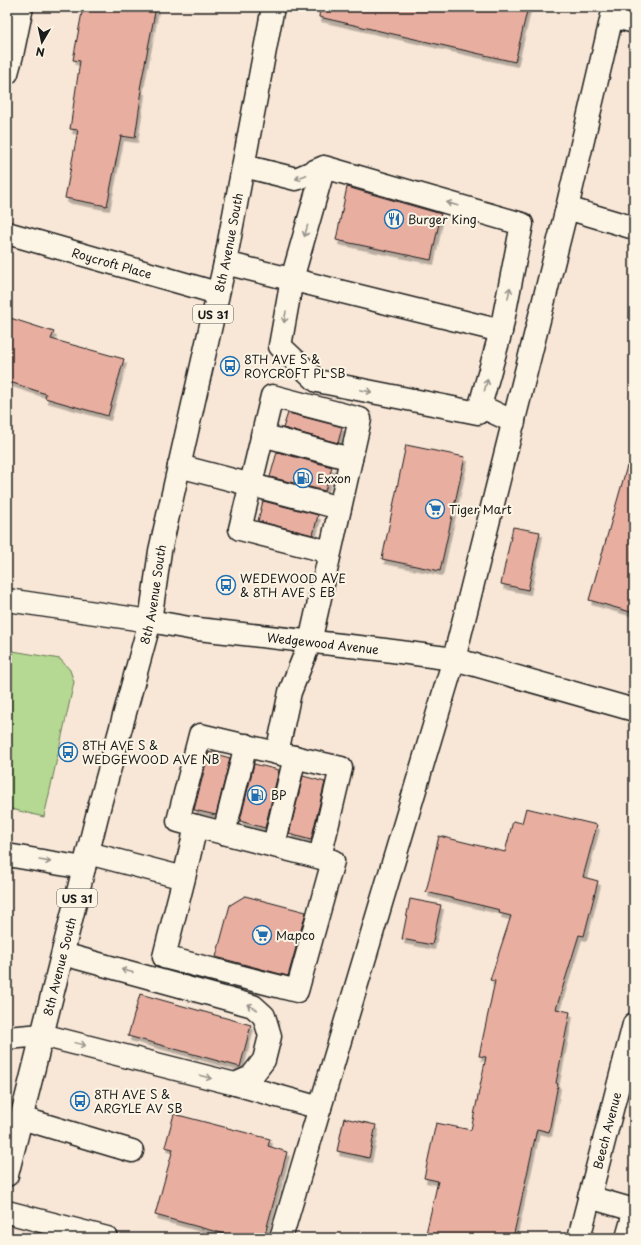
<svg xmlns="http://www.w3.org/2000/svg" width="641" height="1245" font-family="'Playpen Sans',sans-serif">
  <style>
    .green { fill: #b5d892; stroke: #687a57 }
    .building { fill: #e8afa1; stroke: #1c1c1c; filter: url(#shadow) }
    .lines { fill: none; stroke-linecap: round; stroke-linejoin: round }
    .minor-casing { stroke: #1c1c1c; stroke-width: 25 }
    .major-casing { stroke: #1c1c1c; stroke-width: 25 }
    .minor { stroke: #fcf5e5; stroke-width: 22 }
    .major { stroke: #fcf5e5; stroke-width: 22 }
    .oneway { stroke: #97938b }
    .labels { text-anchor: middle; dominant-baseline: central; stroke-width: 4; stroke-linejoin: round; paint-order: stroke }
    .shield { fill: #fcf5e5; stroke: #5f5d58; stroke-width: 1 }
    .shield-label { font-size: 11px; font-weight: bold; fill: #1c1c1c }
    .poi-label { font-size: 12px; fill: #1c1c1c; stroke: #fcf5e5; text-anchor: start }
    .street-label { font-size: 12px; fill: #1c1c1c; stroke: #fcf5e5 }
  </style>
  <defs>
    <filter id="shadow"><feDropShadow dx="2.5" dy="4.5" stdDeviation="0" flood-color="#0004"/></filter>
  </defs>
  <rect width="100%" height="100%" fill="#f8e7d7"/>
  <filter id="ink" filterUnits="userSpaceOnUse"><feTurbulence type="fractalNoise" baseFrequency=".025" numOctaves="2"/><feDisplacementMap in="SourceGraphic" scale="8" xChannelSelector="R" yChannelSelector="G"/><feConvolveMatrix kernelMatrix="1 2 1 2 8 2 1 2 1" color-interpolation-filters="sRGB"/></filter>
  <g filter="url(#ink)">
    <polygon class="green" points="7,650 60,659 70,670 74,682 44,817 7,808"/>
    <g class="building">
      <polygon points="83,7 156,7 140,89 142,90 135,138 121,136 107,206 65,198 78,130 70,129 80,61 73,60"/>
      <polygon points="320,7 528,7 515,62 319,17"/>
      <polygon points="347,187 441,214 431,260 336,240"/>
      <polygon points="7,317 54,332 51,339 124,359 108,416 45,398 46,394 7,381"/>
      <polygon points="288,413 342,427 338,443 283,428"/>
      <polygon points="406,445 465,457 440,571 382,559"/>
      <polygon points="277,452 332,467 325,491 270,477"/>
      <polygon points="627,466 634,467 634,613 589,600"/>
      <polygon points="263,501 318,515 313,535 258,521"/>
      <polygon points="513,527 540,532 528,590 501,584"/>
      <polygon points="209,752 230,758 216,815 194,810"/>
      <polygon points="254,764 279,770 265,828 240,821"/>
      <polygon points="303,776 325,782 311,840 289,834"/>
      <polygon points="526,808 597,825 583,877 598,881 584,936 579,935 556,1009 570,1012 556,1083 558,1084 549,1132 537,1129 513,1238 425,1238 438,1181 424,1178 436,1123 471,1130 486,1057 479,1056 495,981 490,980 511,916 499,913 500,910 426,892 439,836 505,852 513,821 522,823"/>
      <polygon points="245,896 306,912 288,976 216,957 230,905"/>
      <polygon points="410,899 441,905 432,945 402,939"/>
      <polygon points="140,994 251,1025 240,1067 128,1036"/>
      <polygon points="174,1114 270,1139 268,1146 287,1152 264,1238 239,1238 155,1215 173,1149 165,1147"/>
      <polygon points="344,1118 376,1125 369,1158 337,1151"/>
    </g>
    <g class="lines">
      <g class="minor-casing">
        <g id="minor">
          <polyline points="7,73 12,55 22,7"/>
          <polyline points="244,166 296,179 324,167 522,224 501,331 478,413 317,381 280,346 292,279 324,167"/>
          <polyline points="567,208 634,228"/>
          <path id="s1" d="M7 233 217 293"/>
          <polyline points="225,263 501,331"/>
          <polyline points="480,406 514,422"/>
          <polyline points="262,435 351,459"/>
          <polyline points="179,466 340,508"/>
          <polyline points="277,753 290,692 310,642 360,419 272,396 240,529 330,552"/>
          <polyline points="196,826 178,821 200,735 341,768 320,857"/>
          <polyline points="224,833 246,745"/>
          <polyline points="274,845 295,757"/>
          <polyline points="88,853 184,878 164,957 297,991 333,861 196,826 184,878"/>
          <polyline points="7,855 84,868"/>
          <polyline points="7,1038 42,1035 235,1084 251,1077 264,1060 270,1036 264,1016 253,1006 63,954"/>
          <polyline points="235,1084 320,1108"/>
          <polyline points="21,1118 132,1151"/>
          <polyline points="589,1197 634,1210"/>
          <polyline points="7,1212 107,1238"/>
          <polyline points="281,1238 454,659 567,208 612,16 634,22"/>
          <path id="s2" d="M579 1238 634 1024"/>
          <polyline points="627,1238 634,1213"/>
        </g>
      </g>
      <g class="major-casing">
        <g id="major">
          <path id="s3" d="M7 600 150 621 189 628 377 649 454 659 634 710"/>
          <path id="s4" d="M7 1175 100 804 150 621 160 551 225 263 273 7"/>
        </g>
      </g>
      <use href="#minor" class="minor"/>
      <use href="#major" class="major"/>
    </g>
    <defs><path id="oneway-shaft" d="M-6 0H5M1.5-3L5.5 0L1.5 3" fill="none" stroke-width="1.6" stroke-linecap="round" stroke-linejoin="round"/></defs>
    <g class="oneway">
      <use href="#oneway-shaft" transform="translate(301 177) rotate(159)"/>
      <use href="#oneway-shaft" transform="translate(452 204) rotate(-164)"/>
      <use href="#oneway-shaft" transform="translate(306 231) rotate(106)"/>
      <use href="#oneway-shaft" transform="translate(509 293) rotate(-79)"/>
      <use href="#oneway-shaft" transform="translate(285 317) rotate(100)"/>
      <use href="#oneway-shaft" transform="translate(486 385) rotate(-74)"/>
      <use href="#oneway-shaft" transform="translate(366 391) rotate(11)"/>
      <use href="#oneway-shaft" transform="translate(45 861) rotate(10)"/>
      <use href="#oneway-shaft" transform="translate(127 971) rotate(-165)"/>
      <use href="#oneway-shaft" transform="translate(252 1007) rotate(-152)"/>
      <use href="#oneway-shaft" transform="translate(80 1044) rotate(15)"/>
      <use href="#oneway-shaft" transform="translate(206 1077) rotate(14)"/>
    </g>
  </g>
  <defs>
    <g id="restaurant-ring" transform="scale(1)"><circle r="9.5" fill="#fcf5e5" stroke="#1f6fb2" stroke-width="1.5"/><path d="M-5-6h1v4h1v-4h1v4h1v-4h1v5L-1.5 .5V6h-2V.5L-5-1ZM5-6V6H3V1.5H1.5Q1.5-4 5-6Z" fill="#1f6fb2"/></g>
    <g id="bus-ring" transform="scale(1)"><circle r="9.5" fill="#fcf5e5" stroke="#1f6fb2" stroke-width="1.5"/><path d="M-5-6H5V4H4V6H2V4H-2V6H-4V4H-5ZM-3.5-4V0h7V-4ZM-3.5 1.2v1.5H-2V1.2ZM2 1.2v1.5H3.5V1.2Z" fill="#1f6fb2"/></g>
    <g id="fuel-ring" transform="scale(1)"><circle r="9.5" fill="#fcf5e5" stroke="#1f6fb2" stroke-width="1.5"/><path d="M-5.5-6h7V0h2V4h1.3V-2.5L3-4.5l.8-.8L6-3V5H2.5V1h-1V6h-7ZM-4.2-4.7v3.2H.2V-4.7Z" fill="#1f6fb2"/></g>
    <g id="supermarket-ring" transform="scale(1)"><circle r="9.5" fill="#fcf5e5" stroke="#1f6fb2" stroke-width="1.5"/><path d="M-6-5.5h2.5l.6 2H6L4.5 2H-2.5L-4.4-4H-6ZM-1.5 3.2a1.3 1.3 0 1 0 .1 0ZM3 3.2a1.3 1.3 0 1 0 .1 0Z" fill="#1f6fb2"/></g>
  </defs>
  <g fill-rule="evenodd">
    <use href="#restaurant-ring" x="394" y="219"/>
    <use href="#bus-ring" x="230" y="366"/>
    <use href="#fuel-ring" x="303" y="478"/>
    <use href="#supermarket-ring" x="435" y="509"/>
    <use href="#bus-ring" x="226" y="585"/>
    <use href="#bus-ring" x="68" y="752"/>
    <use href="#fuel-ring" x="257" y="795"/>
    <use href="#supermarket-ring" x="262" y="935"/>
    <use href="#bus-ring" x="80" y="1101"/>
  </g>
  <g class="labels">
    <g class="shield">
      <rect x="193" y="305" width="40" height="18" rx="3"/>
      <rect x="57" y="889" width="40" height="18" rx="3"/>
    </g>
    <g class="shield-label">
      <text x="213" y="314">US 31</text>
      <text x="77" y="898">US 31</text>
    </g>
    <g class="poi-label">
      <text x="408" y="219">Burger King</text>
      <text x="244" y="359">8TH AVE S &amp;<tspan x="244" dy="14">ROYCROFT PL SB</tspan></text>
      <text x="317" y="478">Exxon</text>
      <text x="449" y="509">Tiger Mart</text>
      <text x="240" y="578">WEDEWOOD AVE<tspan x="240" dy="14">&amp; 8TH AVE S EB</tspan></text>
      <text x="82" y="745">8TH AVE S &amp;<tspan x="82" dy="14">WEDGEWOOD AVE NB</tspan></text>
      <text x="271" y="795">BP</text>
      <text x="276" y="935">Mapco</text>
      <text x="94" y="1094">8TH AVE S &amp;<tspan x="94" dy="14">ARGYLE AV SB</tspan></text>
    </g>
    <g class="street-label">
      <text stroke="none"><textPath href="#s4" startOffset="959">8th Avenue South</textPath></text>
      <text stroke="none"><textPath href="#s1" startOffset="109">Roycroft Place</textPath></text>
      <text stroke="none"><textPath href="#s4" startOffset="599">8th Avenue South</textPath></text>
      <text stroke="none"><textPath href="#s3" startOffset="319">Wedgewood Avenue</textPath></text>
      <text stroke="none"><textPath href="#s4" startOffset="215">8th Avenue South</textPath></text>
      <text stroke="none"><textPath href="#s2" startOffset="111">Beech Avenue</textPath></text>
    </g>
  </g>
  <rect width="641" height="1245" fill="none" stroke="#fcf5e5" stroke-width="24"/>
  <rect x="12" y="12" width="617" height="1221" fill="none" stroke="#1c1c1c" stroke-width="1.5" filter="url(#ink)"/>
  <g transform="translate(42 42) rotate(189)" stroke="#fcf5e5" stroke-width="3" paint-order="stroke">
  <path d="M0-3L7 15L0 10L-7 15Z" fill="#1c1c1c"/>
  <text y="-6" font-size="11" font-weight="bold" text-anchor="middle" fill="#1c1c1c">N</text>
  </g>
</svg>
